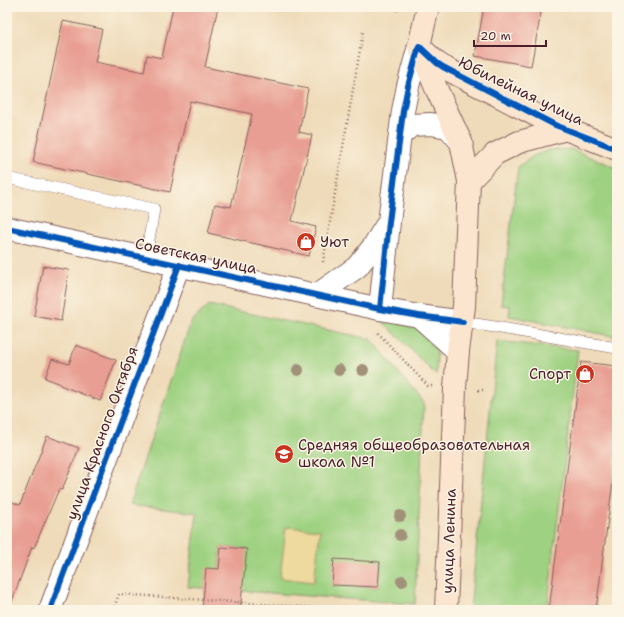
<svg xmlns="http://www.w3.org/2000/svg" width="624" height="617" font-family="'Shantell Sans',sans-serif">
  <style>
    .green { fill: #9ed181; stroke: #747856; fill-rule: evenodd }
    .sand { fill: #eeda9e; stroke: #9c7c64 }
    .building { fill: #e89e92 }
    .lines { fill: none; stroke-linecap: round; stroke-linejoin: round }
    .lane-casing { stroke: #84615d; stroke-width: 12 }
    .street-casing { stroke: #84615d; stroke-width: 24 }
    .secondary-casing { stroke: #84615d; stroke-width: 24 }
    .path { stroke: #84615d; stroke-width: 2.5; stroke-dasharray: 1 3; stroke-linecap: butt }
    .lane { stroke: #fff; stroke-width: 11 }
    .street { stroke: #fff; stroke-width: 22 }
    .secondary { stroke: #fbe5cf; stroke-width: 22 }
    .cycleway-casing { stroke: #fcf5e5; stroke-width: 8 }
    .cycleway { stroke: #0057b8; stroke-width: 6 }
    .tree { fill: #a29179 }
    .labels { text-anchor: middle; dominant-baseline: central; stroke-width: 3; stroke-linejoin: round; paint-order: stroke }
    .street-label { font-size: 15px; fill: #4a1f2b; stroke: #fcf5e5 }
    .poi-label { font-size: 15px; fill: #4a1f2b; stroke: #fcf5e5; text-anchor: start }
  </style>
  <rect width="100%" height="100%" fill="#fcf5e5"/>
  <filter id="ink" filterUnits="userSpaceOnUse"><feTurbulence type="fractalNoise" baseFrequency=".025" numOctaves="2"/><feDisplacementMap in="SourceGraphic" scale="8" xChannelSelector="R" yChannelSelector="G"/><feConvolveMatrix kernelMatrix="1 2 1 2 8 2 1 2 1" color-interpolation-filters="sRGB"/></filter>
  <filter id="wash" filterUnits="userSpaceOnUse"><feTurbulence type="fractalNoise" baseFrequency=".012" numOctaves="4" result="noise"/><feDisplacementMap in="SourceGraphic" scale="16" xChannelSelector="R" yChannelSelector="G"/><feGaussianBlur stdDeviation="0.9" result="paint"/><feColorMatrix in="noise" values="0 0 0 0 0 0 0 0 0 0 0 0 0 0 0 0 0 1.4 0 .05"/><feComposite in="paint" operator="in"/></filter>
  <g filter="url(#wash)">
    <rect width="100%" height="100%" fill="#efdbb9"/>
    <g class="green">
      <polygon points="571,149 617,168 617,337 509,316 510,306 501,305 518,167 533,156 549,150"/>
      <path d="M209 305 371 339 424 403 415 604 188 587 197 513 129 505 191 322ZM221 547 247 549 205 581 219 569ZM380 562 378 587 333 585Z"/>
      <polygon points="377,316 419,329 435,343 437,355 436,375"/>
      <polygon points="497,341 578,350 547,610 470,610"/>
    </g>
    <polygon class="sand" points="286,527 320,530 314,582 280,578"/>
    <g id="blocks">
      <g class="building">
        <polygon points="173,7 218,7 205,67 308,89 299,132 312,135 292,221 316,227 309,256 208,233 215,204 231,207 252,114 190,101 170,192 33,162 63,21 102,29 95,62 144,72 147,55 162,58"/>
        <polygon points="484,7 542,7 531,66 475,56"/>
        <polygon points="43,266 69,270 61,321 34,316"/>
        <polygon points="76,345 116,360 100,401 60,385 61,384 45,378 52,359 69,364"/>
        <polygon points="581,362 617,366 617,451 596,610 549,610"/>
        <polygon points="47,436 79,448 62,490 59,489 34,548 32,547 9,609 7,609 7,500 20,505"/>
        <polygon points="221,547 247,549 240,610 202,610 206,568 219,569"/>
        <polygon points="334,559 380,562 378,587 332,585"/>
      </g>
    </g>
  </g>
  <g filter="url(#ink)">
    <use href="#blocks" fill-opacity="0" stroke="#84615d" stroke-width="1"/>
    <g class="lines">
      <g class="lane-casing">
        <g id="lane">
          <polyline points="7,178 154,209 146,258"/>
          <polyline points="463,322 501,328 617,348"/>
        </g>
      </g>
      <g class="street-casing">
        <g id="street">
          <polyline points="400,135 412,125 431,124 448,127 461,142"/>
          <polyline points="7,228 380,309 419,316 463,322"/>
          <polyline points="317,295 357,267 373,247 386,226"/>
          <polyline points="380,309 389,222 403,111 408,86 419,46"/>
          <polyline points="419,316 458,351"/>
          <polyline points="50,610 179,265"/>
        </g>
      </g>
      <g class="secondary-casing">
        <g id="secondary">
          <polyline points="419,46 436,88 461,142 469,181 464,306 458,351 455,388 446,610"/>
          <polyline points="419,46 428,7"/>
          <polyline points="422,49 437,63 443,67 466,79 555,125 617,149"/>
          <polyline points="469,181 495,154 519,142 567,129"/>
        </g>
      </g>
      <g class="path">
        <polyline points="397,11 398,7"/>
        <polyline points="323,262 363,32"/>
        <polyline points="378,333 428,386 433,386"/>
        <polyline points="478,390 485,390"/>
        <polyline points="113,610 119,594 349,610"/>
      </g>
      <use href="#lane" class="lane"/>
      <use href="#street" class="street"/>
      <use href="#secondary" class="secondary"/>
      <g class="cycleway-casing">
        <g id="cycleway">
          <polyline points="7,228 380,309 419,316 463,322"/>
          <polyline points="380,309 389,222 403,111 408,86 419,46 437,63 443,67 555,125 617,149"/>
          <polyline points="50,610 179,265"/>
        </g>
      </g>
      <use href="#cycleway" class="cycleway"/>
    </g>
    <g class="tree">
      <circle cx="298" cy="370" r="6"/>
      <circle cx="339" cy="370" r="6"/>
      <circle cx="363" cy="370" r="6"/>
      <circle cx="400" cy="516" r="6"/>
      <circle cx="400" cy="535" r="6"/>
      <circle cx="402" cy="581" r="6"/>
    </g>
  </g>
  <defs>
    <g id="shop-disc" transform="scale(1)"><circle r="9.5" fill="#c8321e" stroke="#fcf5e5"/><path d="M-5-2.5h2.3a2.7 3.5 0 0 1 5.4 0H5L5.5 6h-11ZM-1.5-2.5h3a1.5 2.3 0 0 0-3 0Z" fill="#fff"/></g>
    <g id="school-disc" transform="scale(1)"><circle r="9.5" fill="#c8321e" stroke="#fcf5e5"/><path d="M0-5L7-2L0 1L-7-2ZM-4 1L0 2.5L4 1V4Q0 6-4 4Z" fill="#fff"/></g>
  </defs>
  <g fill-rule="evenodd">
    <use href="#shop-disc" x="306" y="242"/>
    <use href="#shop-disc" x="585" y="374"/>
    <use href="#school-disc" x="284" y="454"/>
  </g>
  <g class="labels">
    <g class="street-label">
      <text transform="translate(521 91) rotate(26)">Юбилейная улица</text>
      <text transform="translate(196 256) rotate(12)">Советская улица</text>
      <text transform="translate(102 433) rotate(-70)">улица Красного Октября</text>
      <text transform="translate(449 541) rotate(-88)">улица Ленина</text>
    </g>
    <g class="poi-label">
      <text x="320" y="242">Уют</text>
      <text x="571" y="374" text-anchor="end">Спорт</text>
      <text x="298" y="445">Средняя общеобразовательная<tspan x="298" dy="17">школа №1</tspan></text>
    </g>
  </g>
  <rect width="624" height="617" fill="none" stroke="#fcf5e5" stroke-width="24"/>
  <path d="M474 40v6h72v-6" fill="none" stroke="#4a1f2b" stroke-width="2"/>
  <text x="480" y="40" font-size="12" fill="#4a1f2b" stroke="#fcf5e5" stroke-width="3" paint-order="stroke">20 m</text>
</svg>
